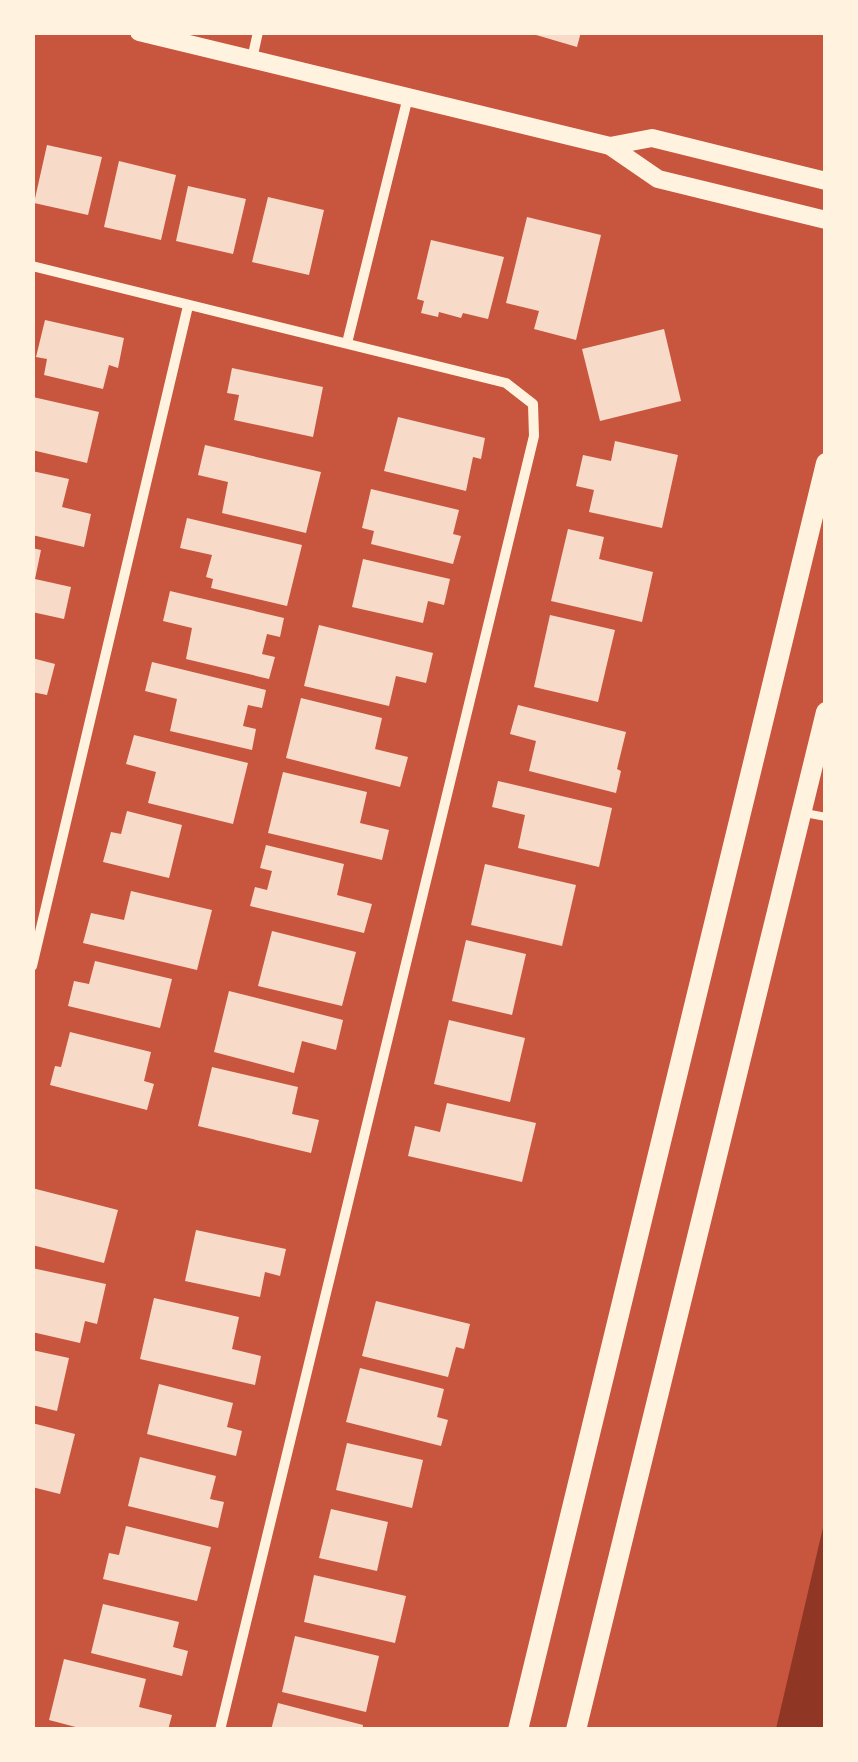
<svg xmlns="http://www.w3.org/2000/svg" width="858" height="1762" font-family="Commissioner,sans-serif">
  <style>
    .water { fill: #8f3625 }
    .building { fill: #f7dbc8 }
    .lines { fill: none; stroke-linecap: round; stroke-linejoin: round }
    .service { stroke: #fff3e0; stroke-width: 8 }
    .minor { stroke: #fff3e0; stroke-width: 10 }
    .tertiary { stroke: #fff3e0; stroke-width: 18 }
    .secondary { stroke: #fff3e0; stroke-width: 20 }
  </style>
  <rect width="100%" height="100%" fill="#c8553d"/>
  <polygon class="water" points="825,1519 825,1729 776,1729"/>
  <g class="building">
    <polygon points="526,32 581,32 577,47"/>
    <polygon points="47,145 102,157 88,215 34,203"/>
    <polygon points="119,161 176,175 161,240 104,227"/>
    <polygon points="188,186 246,199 233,254 176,241"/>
    <polygon points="268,197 324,210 309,275 252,262"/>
    <polygon points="527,217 601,235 576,340 534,329 539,311 506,303"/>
    <polygon points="431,240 504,257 488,319 463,313 461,318 439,312 438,317 421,313 424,301 417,299"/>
    <polygon points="45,320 124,338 118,368 109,365 103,389 44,375 47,359 36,357"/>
    <polygon points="664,329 681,401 600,421 582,349"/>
    <polygon points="232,368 323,387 313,437 234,420 239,395 227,393"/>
    <polygon points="33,397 99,412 87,463 32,450"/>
    <polygon points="398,417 485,438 481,459 473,457 466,491 384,471"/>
    <polygon points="615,441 678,455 662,528 589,512 594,490 576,486 583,455 611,461"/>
    <polygon points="205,445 321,472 306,533 222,513 228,482 198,475"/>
    <polygon points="32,471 69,479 62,507 91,514 84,547 32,535"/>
    <polygon points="371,489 459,510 453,534 461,536 453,564 371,544 374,531 362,528"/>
    <polygon points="187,518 302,545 287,606 211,588 213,579 206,577 212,555 180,548"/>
    <polygon points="568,529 604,537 599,559 653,572 642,622 551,601"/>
    <polygon points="32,548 41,550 35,579 71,587 64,619 32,612"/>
    <polygon points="363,559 450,579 444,605 428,601 423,623 352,607"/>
    <polygon points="170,591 284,618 280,637 267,634 262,654 275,657 269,679 186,659 192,628 163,621"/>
    <polygon points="550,615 615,630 598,702 534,687"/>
    <polygon points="319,625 433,653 426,683 396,676 389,706 304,686"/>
    <polygon points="32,658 55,664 47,695 32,692"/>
    <polygon points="152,662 266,690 262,708 248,705 243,726 256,729 252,750 170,731 177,699 145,691"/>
    <polygon points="301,698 382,718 375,749 408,757 400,787 286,758"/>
    <polygon points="518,705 626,732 617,769 621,771 616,793 529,771 536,741 510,734"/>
    <polygon points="134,735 248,763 233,824 148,803 156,772 126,764"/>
    <polygon points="283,772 367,792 360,823 389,830 382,860 268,833"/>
    <polygon points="498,781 612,808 599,867 518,848 525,815 492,807"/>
    <polygon points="127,811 182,825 169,878 103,862 111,832 121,834"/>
    <polygon points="266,845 344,864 337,895 372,904 364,933 250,906 255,887 267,890 272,871 260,868"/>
    <polygon points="485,864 576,885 562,946 471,925"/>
    <polygon points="131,891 212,910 197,970 83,943 91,913 124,920"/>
    <polygon points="272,931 356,952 342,1006 258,986"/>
    <polygon points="466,940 526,954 512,1015 452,1001"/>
    <polygon points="95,961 172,979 160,1028 68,1006 74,981 89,984"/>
    <polygon points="229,991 343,1020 336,1050 302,1041 294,1073 214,1052"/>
    <polygon points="449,1020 525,1038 510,1102 434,1084"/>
    <polygon points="70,1032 151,1052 144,1081 154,1084 147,1110 50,1085 55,1066 61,1067"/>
    <polygon points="212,1067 298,1087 292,1114 319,1120 311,1153 198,1126"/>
    <polygon points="447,1103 536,1123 522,1182 408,1156 415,1126 440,1132"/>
    <polygon points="32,1188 118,1210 104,1263 32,1245"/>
    <polygon points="196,1230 286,1249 280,1276 265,1272 260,1297 185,1281"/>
    <polygon points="32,1268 106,1284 97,1324 85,1321 80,1343 32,1332"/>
    <polygon points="154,1298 239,1317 232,1349 261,1356 255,1385 140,1359"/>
    <polygon points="376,1301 470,1324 464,1349 456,1347 448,1377 362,1356"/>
    <polygon points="32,1350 69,1358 57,1411 32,1405"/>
    <polygon points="360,1368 444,1389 437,1417 448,1420 441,1446 346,1422"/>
    <polygon points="159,1384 233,1403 227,1427 242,1431 236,1456 147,1434"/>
    <polygon points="32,1423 75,1434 60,1494 32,1487"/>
    <polygon points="347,1443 423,1460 412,1508 336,1490"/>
    <polygon points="140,1457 216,1476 210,1499 224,1502 218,1528 128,1506"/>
    <polygon points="331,1509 388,1522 377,1571 319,1558"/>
    <polygon points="126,1526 211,1547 197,1601 103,1579 109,1553 119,1555"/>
    <polygon points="314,1575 406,1596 395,1643 304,1622"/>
    <polygon points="103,1604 179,1622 173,1647 188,1651 182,1676 91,1653"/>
    <polygon points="295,1636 379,1656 366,1712 282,1692"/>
    <polygon points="64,1659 146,1679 139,1707 172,1715 168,1730 87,1730 49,1720"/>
    <polygon points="278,1703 363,1725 362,1730 271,1730"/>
  </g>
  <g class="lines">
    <polyline class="service" points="805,813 826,817"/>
    <g class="minor">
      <polyline points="252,59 258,32"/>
      <polyline points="32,266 506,383 533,404 534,436 220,1730"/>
      <polyline points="347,343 408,97"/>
      <polyline points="32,966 188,306"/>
    </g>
    <g class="tertiary">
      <polyline points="139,32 610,146 658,179 826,220"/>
      <polyline points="610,146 652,138 826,181"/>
    </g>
    <g class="secondary">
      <polyline points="518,1730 826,463"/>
      <polyline points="576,1730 826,712"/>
    </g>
  </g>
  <rect width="858" height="1762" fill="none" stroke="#fff3e0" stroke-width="70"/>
</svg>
